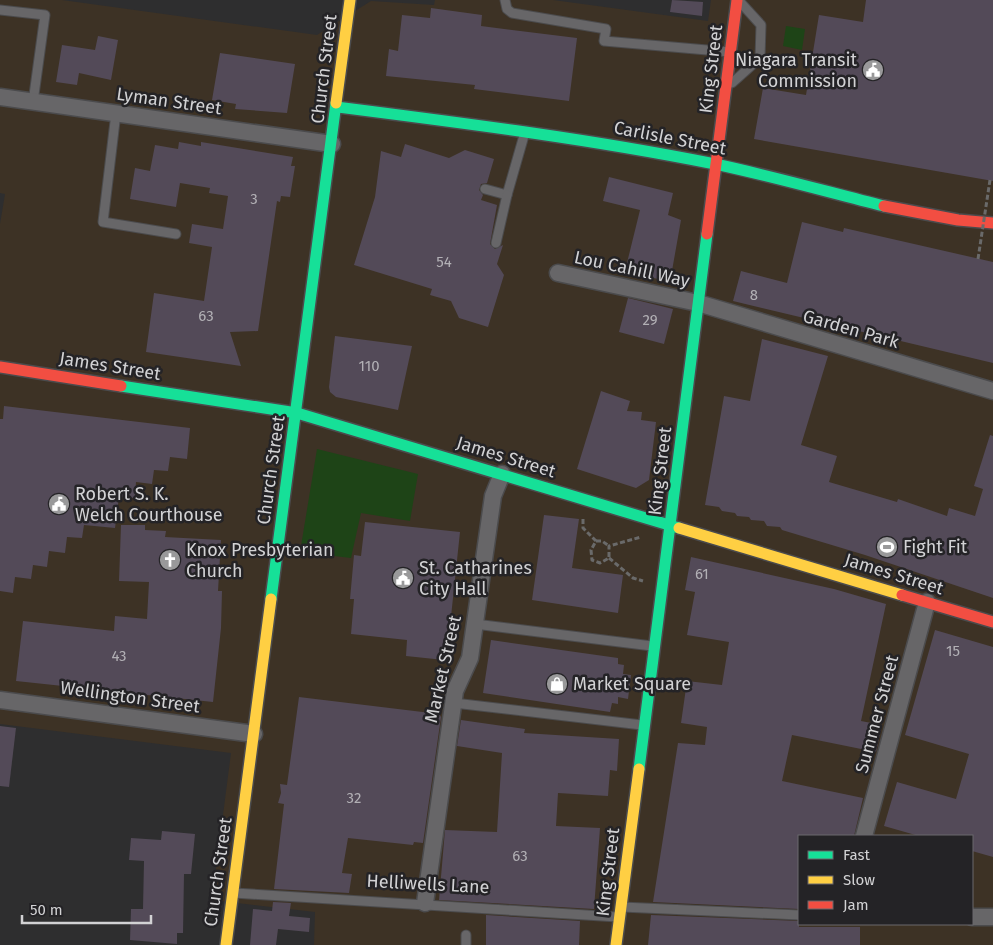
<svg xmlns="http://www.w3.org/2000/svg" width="993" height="945" font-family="'Fira Sans',sans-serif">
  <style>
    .commercial { fill: #3d3225; fill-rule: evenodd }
    .green { fill: #1e4417 }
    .building { fill: #534a58 }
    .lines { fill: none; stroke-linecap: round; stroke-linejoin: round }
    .lane-casing { stroke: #4b4b4d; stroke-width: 11 }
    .street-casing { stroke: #4b4b4d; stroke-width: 19 }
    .fast-casing { stroke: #4b4b4d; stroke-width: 14 }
    .slow-casing { stroke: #4b4b4d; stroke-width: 14 }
    .jam-casing { stroke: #4b4b4d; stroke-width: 14 }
    .path { stroke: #6a6a6a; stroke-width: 3; stroke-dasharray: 5 2.5; stroke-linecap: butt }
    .lane { stroke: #676668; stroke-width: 9 }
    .street { stroke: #676668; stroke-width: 16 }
    .fast { stroke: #16e098; stroke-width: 11 }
    .slow { stroke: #ffcf43; stroke-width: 11 }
    .jam { stroke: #f24e42; stroke-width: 11 }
    .path-bridge { stroke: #6a6a6a; stroke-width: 3; stroke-dasharray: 5 2.5; stroke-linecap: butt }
    .labels { text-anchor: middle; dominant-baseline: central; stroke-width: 5; stroke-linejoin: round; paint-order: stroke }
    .number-label { font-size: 15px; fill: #b2b0b5 }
    .poi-label { font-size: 18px; fill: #d2d2d4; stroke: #242326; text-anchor: start }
    .street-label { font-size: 18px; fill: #d2d2d4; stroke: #242326 }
  </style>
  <rect width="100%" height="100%" fill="#2e2e2f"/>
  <path class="commercial" d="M0 0H62L317 35 371 1 434 5 435 0H553L708 21 711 0H993V945H314L315 912 212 900 231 753 0 724V224L5 194 0 193ZM799 836H972V924H799Z"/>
  <g class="green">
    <polygon points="786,26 805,29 802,50 783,46"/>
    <polygon points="317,449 418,474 410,521 361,513 351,558 300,552"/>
  </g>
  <g class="building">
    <polygon points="672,0 703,2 702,16 670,12"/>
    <polygon points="866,0 993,0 993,181 754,139 763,88 806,95 819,15 863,22"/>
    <polygon points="431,8 482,15 481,26 577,38 569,101 474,89 475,85 386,76 389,49 398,51 402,15 430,18"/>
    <polygon points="98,36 118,40 111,80 79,73 77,85 56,82 62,45 95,50"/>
    <polygon points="220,53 295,64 287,113 235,109 236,104 212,100"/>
    <polygon points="179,142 201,146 201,142 293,157 291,166 295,166 290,197 281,196 280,202 277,201 258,331 230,332 241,366 146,352 154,293 204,301 212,247 189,243 192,224 223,229 228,196 209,193 210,188 180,183 176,207 130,199 135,168 150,171 155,145 178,149"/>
    <polygon points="405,144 449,158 465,150 494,159 487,183 481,184 479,190 483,195 481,200 497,205 490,244 495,249 503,245 497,264 504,275 488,327 459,318 451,301 430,295 432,289 354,265 375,197 381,151 401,157"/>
    <polygon points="609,177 673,193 668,215 681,220 670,282 625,271 640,210 603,201"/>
    <polygon points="802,222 843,232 844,228 993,262 993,363 733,301 741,271 787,283"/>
    <polygon points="628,298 673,309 664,344 619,332"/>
    <polygon points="335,336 412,346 398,410 336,397 330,392 329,387"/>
    <polygon points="762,339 828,356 801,445 837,456 829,482 897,502 898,499 947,516 949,508 975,516 983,489 974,486 990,435 993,436 993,598 865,555 782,530 780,527 767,526 764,521 751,520 749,517 737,516 735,513 722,511 719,507 705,505 724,396 750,401"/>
    <polygon points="601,391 630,401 627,411 642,412 641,420 656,422 649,480 636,488 577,469"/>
    <polygon points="4,406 190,428 187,459 170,457 168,471 154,470 152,484 136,482 135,498 119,497 115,528 84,525 82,538 67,537 65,553 49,551 47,567 33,565 31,579 15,577 13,593 0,591 0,419 3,419"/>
    <polygon points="544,515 579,519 572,568 623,575 618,613 532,600"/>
    <polygon points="365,522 460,532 450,626 448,626 444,660 406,656 407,640 351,634 354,599 350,599 354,555 361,556"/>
    <polygon points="121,525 145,525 145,530 166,531 165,537 221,540 218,591 222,591 221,628 213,702 16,681 23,621 114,631 115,616 147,619 149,582 119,581"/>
    <polygon points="691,557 834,589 886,604 861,721 882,725 876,752 792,735 782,781 863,798 854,836 799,836 799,909 653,902 678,743 705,745 707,727 681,723 687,681 722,685 729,642 687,635 695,592 685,590"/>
    <polygon points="935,630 993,647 993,857 972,851 972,836 919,836 884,826 897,782 956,799 969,754 905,735"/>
    <polygon points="491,640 618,658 618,664 624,665 623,674 631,675 628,699 618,697 618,704 612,703 610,712 483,693"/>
    <polygon points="299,697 439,714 441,717 423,843 414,842 413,845 348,838 342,873 352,874 349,893 274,889 284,804 278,803 281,793 280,784 287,785"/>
    <polygon points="461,720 525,729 524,733 619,739 617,771 610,770 608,796 558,793 556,826 600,828 594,909 439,900 445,830 497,832 502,753 457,746"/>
    <polygon points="0,726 16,728 9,787 0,786"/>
    <polygon points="162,831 195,834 191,874 184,874 183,933 177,933 177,944 130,940 131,909 143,909 144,861 129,860 131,838 161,840"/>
    <polygon points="273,902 291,903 289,916 310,918 309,932 278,929 276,945 250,945 253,909 272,911"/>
    <polygon points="486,915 580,921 579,945 486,945"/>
    <polygon points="651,915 799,921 799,927 860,927 860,945 648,945"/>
  </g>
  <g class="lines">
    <g class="lane-casing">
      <g id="lane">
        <polyline points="505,0 507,9 512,13 606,29 604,41 730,52"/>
        <polyline points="0,10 45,15 33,102"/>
        <polyline points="732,83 760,58 761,25 741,3"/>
        <polyline points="116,113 103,222 176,234"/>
        <polyline points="485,189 507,195 525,132"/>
        <polyline points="496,243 507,195"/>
        <polyline points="475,624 652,646"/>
        <polyline points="454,703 642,725"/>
        <polyline points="234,893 618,917"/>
        <polyline points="622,907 799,915"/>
        <polyline points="466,945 466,935"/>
      </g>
    </g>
    <g class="street-casing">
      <g id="street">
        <polyline points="0,97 332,144"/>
        <polyline points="558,273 698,303 993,391"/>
        <polyline points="0,700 254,734"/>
        <polyline points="864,836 927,602"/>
        <polyline points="425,903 455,691 470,658 493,496 502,474"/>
        <polyline points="972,917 993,917"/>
      </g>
    </g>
    <g class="fast-casing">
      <g id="fast">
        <path d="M337 107C463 123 590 139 715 164 772 176 828 192 884 206"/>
        <polyline points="121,386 297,413 679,528"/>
        <polyline points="271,599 336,103"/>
        <polyline points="639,769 707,234"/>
      </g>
    </g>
    <g class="slow-casing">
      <g id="slow">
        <polyline points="336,103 350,0"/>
        <polyline points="679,528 902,595"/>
        <polyline points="226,945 271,599"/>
        <polyline points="616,945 639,769"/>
      </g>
    </g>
    <g class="jam-casing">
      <g id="jam">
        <polyline points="884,206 958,220 993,223"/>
        <polyline points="707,234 737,0"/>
        <polyline points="0,367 121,386"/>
        <polyline points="902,595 993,622"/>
      </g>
    </g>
    <g class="path">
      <polyline points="583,519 583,528 596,541 591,550 592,560 600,563 609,558 609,546 641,537"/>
      <polyline points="596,541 602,541 609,546"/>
      <polyline points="609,558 633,578 643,581"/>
    </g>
    <use href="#lane" class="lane"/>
    <use href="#street" class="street"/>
    <use href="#fast" class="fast"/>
    <use href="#slow" class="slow"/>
    <use href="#jam" class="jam"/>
    <polyline class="path-bridge" points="978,259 990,180"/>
  </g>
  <defs>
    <g id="civic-disc" transform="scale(1.125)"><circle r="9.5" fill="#99999a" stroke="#242326"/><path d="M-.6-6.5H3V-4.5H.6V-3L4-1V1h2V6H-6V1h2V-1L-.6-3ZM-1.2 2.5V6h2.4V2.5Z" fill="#fff"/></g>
    <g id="stadium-disc" transform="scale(1.125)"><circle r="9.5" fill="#99999a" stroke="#242326"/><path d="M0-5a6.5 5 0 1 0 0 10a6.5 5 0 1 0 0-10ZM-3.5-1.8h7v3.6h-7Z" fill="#fff"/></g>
    <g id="church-disc" transform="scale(1.125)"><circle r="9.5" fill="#99999a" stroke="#242326"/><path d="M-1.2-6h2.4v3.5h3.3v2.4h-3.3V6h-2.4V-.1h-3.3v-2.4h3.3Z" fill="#fff"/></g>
    <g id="shop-disc" transform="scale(1.125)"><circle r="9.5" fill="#99999a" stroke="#242326"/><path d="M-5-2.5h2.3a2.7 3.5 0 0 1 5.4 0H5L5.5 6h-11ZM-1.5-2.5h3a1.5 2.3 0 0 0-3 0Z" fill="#fff"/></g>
  </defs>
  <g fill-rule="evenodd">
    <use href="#civic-disc" x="873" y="70"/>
    <use href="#civic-disc" x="59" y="504"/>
    <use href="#stadium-disc" x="887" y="547"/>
    <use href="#church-disc" x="170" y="560"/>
    <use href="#civic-disc" x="403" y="578"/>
    <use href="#shop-disc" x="557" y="684"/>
  </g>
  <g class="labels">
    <g class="number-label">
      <text x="254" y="199">3</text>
      <text x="444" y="262">54</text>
      <text x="754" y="295">8</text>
      <text x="206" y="316">63</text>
      <text x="650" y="320">29</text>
      <text x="369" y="366">110</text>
      <text x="702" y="574">61</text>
      <text x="953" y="651">15</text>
      <text x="119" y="656">43</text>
      <text x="354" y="798">32</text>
      <text x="520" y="856">63</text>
    </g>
    <g class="poi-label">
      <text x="857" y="60" text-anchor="end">Niagara Transit<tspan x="857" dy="21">Commission</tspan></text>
      <text x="75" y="494">Robert S. K.<tspan x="75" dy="21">Welch Courthouse</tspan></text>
      <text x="903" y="547">Fight Fit</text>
      <text x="186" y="550">Knox Presbyterian<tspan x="186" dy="21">Church</tspan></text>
      <text x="419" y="568">St. Catharines<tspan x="419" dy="21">City Hall</tspan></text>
      <text x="573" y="684">Market Square</text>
    </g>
    <g class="street-label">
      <text transform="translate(324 69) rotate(-83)">Church Street</text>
      <text transform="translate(711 69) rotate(-83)">King Street</text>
      <text transform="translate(169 101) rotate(8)">Lyman Street</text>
      <text transform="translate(670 138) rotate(11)">Carlisle Street</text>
      <text transform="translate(632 269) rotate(12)">Lou Cahill Way</text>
      <text transform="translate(851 329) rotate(16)">Garden Park</text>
      <text transform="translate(110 366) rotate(9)">James Street</text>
      <text transform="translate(506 457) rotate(17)">James Street</text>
      <text transform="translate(271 470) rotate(-82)">Church Street</text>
      <text transform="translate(660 471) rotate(-83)">King Street</text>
      <text transform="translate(894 574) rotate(17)">James Street</text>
      <text transform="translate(443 669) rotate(-77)">Market Street</text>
      <text transform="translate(130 697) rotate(8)">Wellington Street</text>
      <text transform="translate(877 714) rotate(-75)">Summer Street</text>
      <text transform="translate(218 872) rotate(-82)">Church Street</text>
      <text transform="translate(608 872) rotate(-83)">King Street</text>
      <text transform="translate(428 884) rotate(3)">Helliwells Lane</text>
    </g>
  </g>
  <rect x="798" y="835" width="175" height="90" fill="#242326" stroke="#6a696c"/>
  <rect x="808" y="851" width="25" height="8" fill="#16e098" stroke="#6a696c"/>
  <text x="843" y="860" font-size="15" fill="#d2d2d4">Fast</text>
  <rect x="808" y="876" width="25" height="8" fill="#ffcf43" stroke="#6a696c"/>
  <text x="843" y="885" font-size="15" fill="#d2d2d4">Slow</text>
  <rect x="808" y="901" width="25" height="8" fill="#f24e42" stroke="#6a696c"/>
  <text x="843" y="910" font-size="15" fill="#d2d2d4">Jam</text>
  <path d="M22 915v8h129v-8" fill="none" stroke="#d2d2d4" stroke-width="2.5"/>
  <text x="30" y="915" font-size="15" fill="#d2d2d4" stroke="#242326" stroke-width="4" paint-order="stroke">50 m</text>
</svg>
